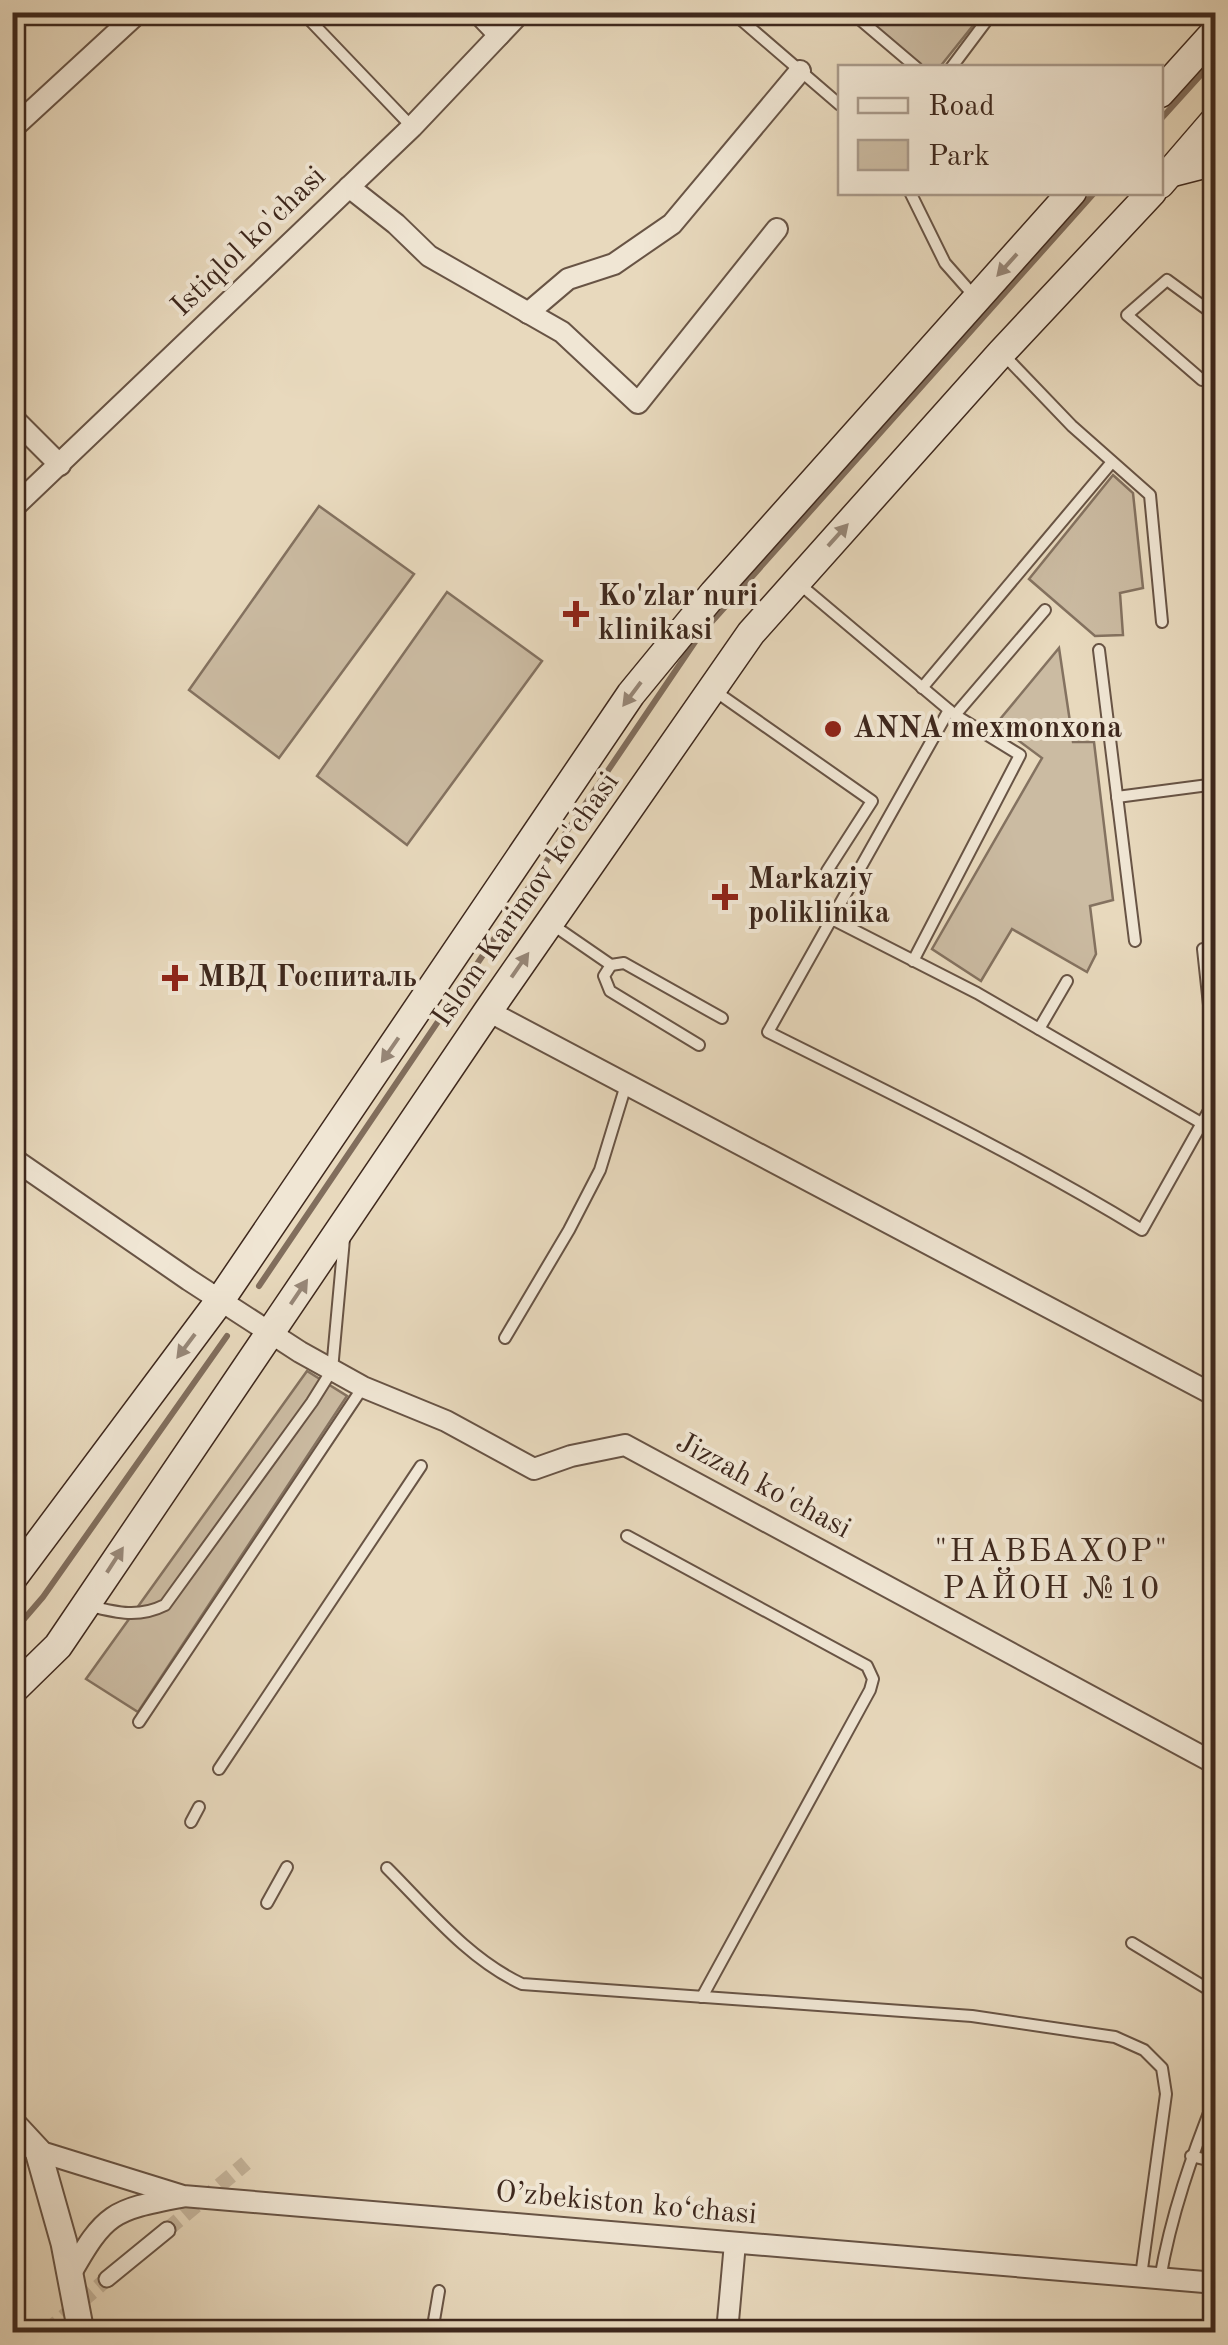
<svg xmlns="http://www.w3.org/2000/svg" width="1228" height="2345" font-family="'Old Standard TT',serif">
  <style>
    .green { fill: #cbbba2; stroke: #847260; stroke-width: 2.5 }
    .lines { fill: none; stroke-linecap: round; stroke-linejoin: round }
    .stream { stroke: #816e5d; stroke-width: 6 }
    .pedestrian-tunnel { stroke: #c6b69d; stroke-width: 15; stroke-dasharray: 15 8; stroke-linecap: butt }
    .service-casing { stroke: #685445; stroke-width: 14 }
    .pedestrian-casing { stroke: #685445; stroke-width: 19 }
    .minor-casing { stroke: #685445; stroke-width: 24 }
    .tertiary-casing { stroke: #685445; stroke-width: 29 }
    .secondary-casing { stroke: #3e281d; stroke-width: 31 }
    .service { stroke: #f0e6d4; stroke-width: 10 }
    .pedestrian { stroke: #f0e6d4; stroke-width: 15 }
    .minor { stroke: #f0e6d4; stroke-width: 20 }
    .tertiary { stroke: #f0e6d4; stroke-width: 25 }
    .secondary { stroke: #f0e6d4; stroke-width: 28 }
    .oneway { fill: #978778 }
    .poi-dot { fill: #8f2418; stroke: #f0e6d4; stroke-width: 4 }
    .labels { text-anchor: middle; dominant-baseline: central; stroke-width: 8; stroke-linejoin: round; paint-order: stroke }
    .street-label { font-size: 30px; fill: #3e281d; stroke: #f0e6d4 }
    .poi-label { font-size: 30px; font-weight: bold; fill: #3e281d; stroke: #f0e6d4; text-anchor: start }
    .neighbourhood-label { font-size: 32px; letter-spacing: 2.5px; fill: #3e281d; stroke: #f0e6d4 }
  </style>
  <rect width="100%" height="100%" fill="#e8d9bd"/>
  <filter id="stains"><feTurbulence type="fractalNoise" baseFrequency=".002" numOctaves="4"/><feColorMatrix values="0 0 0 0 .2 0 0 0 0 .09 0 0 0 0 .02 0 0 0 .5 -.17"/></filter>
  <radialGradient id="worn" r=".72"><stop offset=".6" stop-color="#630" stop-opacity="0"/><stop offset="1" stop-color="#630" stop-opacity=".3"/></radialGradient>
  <g class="green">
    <polygon points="860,13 983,13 939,68 923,67"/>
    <polygon points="1113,475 1133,493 1143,588 1120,593 1123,635 1095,636 1029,579"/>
    <polygon points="319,506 414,574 279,758 189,690"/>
    <polygon points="447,592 542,661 407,845 317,776"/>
    <polygon points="1059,648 1073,742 1094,742 1113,900 1090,906 1096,954 1087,972 1012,929 981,981 932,949 1042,758 996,724"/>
    <polygon points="307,1371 347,1396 138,1712 86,1679"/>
  </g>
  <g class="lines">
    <g class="stream">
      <polyline points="1160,120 1208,67"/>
      <polyline points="259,1286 699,636 1095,192"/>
      <polyline points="12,1633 43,1597 227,1336"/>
    </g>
    <g class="pedestrian-tunnel">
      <polyline points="167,2230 246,2163"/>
      <polyline points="46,2332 107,2279"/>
    </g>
    <g class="service-casing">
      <g id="service">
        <polyline points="302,12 412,127"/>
        <polyline points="732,12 840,105"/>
        <polyline points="851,12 917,68"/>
        <polyline points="951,68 993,12"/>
        <polyline points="910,192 945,263 975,297"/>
        <polyline points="1216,325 1212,313 1167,280 1127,315 1202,380 1216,380"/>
        <polyline points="1002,353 1072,426 1150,495 1162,622"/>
        <polyline points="797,582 955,715 1020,755 913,961"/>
        <polyline points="1099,650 1135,941"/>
        <polyline points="922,688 1112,462"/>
        <polyline points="712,689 872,801 827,871 851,883"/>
        <path d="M949 710 768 1032C894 1095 1021 1156 1142 1230L1216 1098"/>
        <polyline points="955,715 1045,610"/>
        <polyline points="1117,797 1216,784"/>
        <polyline points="832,919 977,993 1203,1124"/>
        <polyline points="550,923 611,965 624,963 722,1018"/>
        <polyline points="1203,949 1216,1070"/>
        <polyline points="611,965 604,976 610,991 699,1045"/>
        <polyline points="1039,1029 1067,981"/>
        <polyline points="505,1338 569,1230 600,1170 626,1085"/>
        <polyline points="627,1536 867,1666 873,1679 870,1690 702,1997"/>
        <path d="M90 1606C118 1613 139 1618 165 1605L312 1402 332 1370 344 1239"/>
        <polyline points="139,1722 363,1387"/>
        <polyline points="219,1769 421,1466"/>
        <polyline points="191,1822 199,1807"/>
        <path d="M387 1868C428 1909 468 1959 522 1984L972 2016 1115 2037 1144 2050 1162 2068 1166 2094 1141 2276"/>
        <polyline points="267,1903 287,1867"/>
        <polyline points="1132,1943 1216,1994"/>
        <polyline points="1191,2156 1216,2162"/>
        <path d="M1160 2279C1171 2215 1192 2155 1216 2095"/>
        <polyline points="432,2332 439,2291"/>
      </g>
    </g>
    <g class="pedestrian-casing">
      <polyline id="pedestrian" points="107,2279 167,2230"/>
    </g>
    <g class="minor-casing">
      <g id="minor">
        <polyline points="477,12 499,35"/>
        <polyline points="12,129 139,12"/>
        <polyline points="349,187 396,224 429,256 562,332 638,403 777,229"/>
        <polyline points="528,313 568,279 614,264 672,224 800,71"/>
        <polyline points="12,417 60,465"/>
        <polyline points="12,509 412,127 521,12"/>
        <polyline points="488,1011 1216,1396"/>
        <polyline points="12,1158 189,1280 300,1352 363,1387 446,1421 534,1469 571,1456 625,1445 1216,1764"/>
        <polyline points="38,2151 183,2196 1216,2283"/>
        <path d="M70 2275C105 2213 112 2210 181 2197"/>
        <polyline points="727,2332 735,2243"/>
      </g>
    </g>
    <g class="tertiary-casing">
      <polyline id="tertiary" points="12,2123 38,2151 64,2243 81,2332"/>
    </g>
    <g class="secondary-casing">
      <g id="secondary">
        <polyline points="1160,93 1216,31"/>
        <polyline points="1173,172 1216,161"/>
        <polyline points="1160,184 1216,119"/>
        <polyline points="12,1579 221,1299 631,694 714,593 1072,192"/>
        <polyline points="12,1691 58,1646 488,1011 751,633 1001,353 1152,192"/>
      </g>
    </g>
    <use href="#service" class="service"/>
    <use href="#pedestrian" class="pedestrian"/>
    <use href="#minor" class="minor"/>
    <use href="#tertiary" class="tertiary"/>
    <use href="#secondary" class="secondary"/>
  </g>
  <defs><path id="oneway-solid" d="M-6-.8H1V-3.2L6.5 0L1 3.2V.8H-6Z" transform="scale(2.5)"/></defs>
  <g class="oneway">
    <use href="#oneway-solid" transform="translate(1007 265) rotate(132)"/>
    <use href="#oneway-solid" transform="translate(838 535) rotate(-48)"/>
    <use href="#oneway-solid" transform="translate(632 694) rotate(127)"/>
    <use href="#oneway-solid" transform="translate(520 965) rotate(-55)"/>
    <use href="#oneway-solid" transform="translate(390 1050) rotate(125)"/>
    <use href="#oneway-solid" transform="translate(299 1292) rotate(-56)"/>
    <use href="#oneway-solid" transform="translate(186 1346) rotate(127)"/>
    <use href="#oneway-solid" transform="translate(115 1560) rotate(-57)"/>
  </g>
  <g class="poi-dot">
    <path d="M571 599h10v10h10v10h-10v10h-10v-10h-10v-10h10z"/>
    <circle cx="833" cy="729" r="10"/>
    <path d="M720 882h10v10h10v10h-10v10h-10v-10h-10v-10h10z"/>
    <path d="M170 963h10v10h10v10h-10v10h-10v-10h-10v-10h10z"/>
  </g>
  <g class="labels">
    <g class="street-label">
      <text transform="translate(249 242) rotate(-44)">Istiqlol ko'chasi</text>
      <text transform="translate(526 900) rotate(-55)">Islom Karimov ko'chasi</text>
      <text transform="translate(763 1486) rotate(28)">Jizzah ko'chasi</text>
      <text transform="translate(626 2204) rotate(5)">O’zbekiston ko‘chasi</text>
    </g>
    <g class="poi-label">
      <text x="598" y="597">Ko'zlar nuri<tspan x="598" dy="34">klinikasi</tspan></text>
      <text x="853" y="729">ANNA mexmonxona</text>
      <text x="748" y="880">Markaziy<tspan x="748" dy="34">poliklinika</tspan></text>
      <text x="198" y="978">МВД Госпиталь</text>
    </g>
    <g class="neighbourhood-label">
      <text x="1052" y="1553">"НАВБАХОР"<tspan x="1052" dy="37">РАЙОН №10</tspan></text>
    </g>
  </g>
  <rect width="1228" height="2345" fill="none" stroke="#e8d9bd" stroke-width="50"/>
  <rect x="15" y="15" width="1198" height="2315" fill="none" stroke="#3e281d" stroke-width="5"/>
  <rect x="25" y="25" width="1178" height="2295" fill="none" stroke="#3e281d" stroke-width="2.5"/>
  <rect x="838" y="65" width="325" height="130" fill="#f0e6d4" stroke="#a99a8b" stroke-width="2.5"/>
  <rect x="858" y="98" width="50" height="15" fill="#f0e6d4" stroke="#a99a8b" stroke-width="2.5"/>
  <text x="928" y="115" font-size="30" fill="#3e281d">Road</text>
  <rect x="858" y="140" width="50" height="30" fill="#cbbba2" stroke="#a99a8b" stroke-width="2.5"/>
  <text x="928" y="165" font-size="30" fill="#3e281d">Park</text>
  <rect width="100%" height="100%" filter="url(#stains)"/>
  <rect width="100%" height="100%" fill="url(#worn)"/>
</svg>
